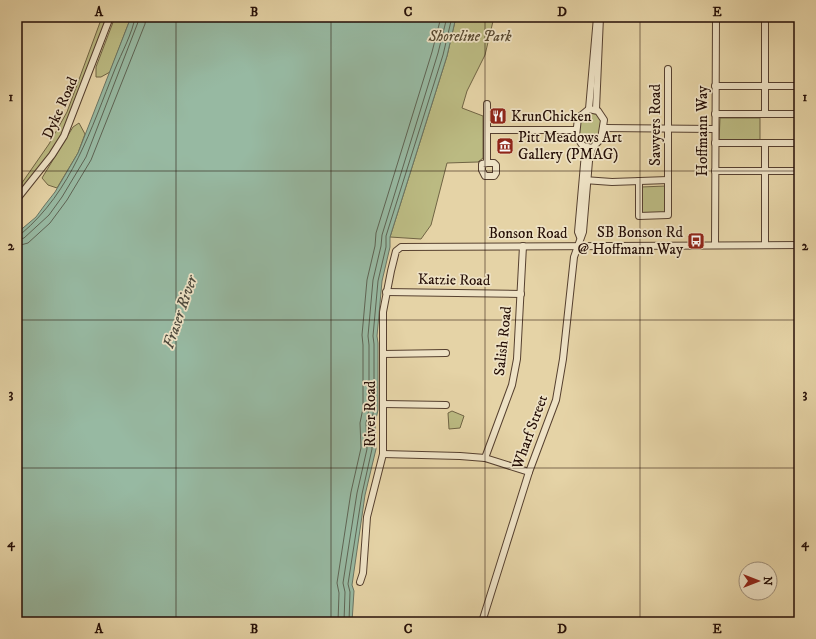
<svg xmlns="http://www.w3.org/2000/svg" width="816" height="639" font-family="'IM FELL DW Pica',serif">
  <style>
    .green { fill: #bbba82; stroke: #706444 }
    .water { fill: #97b9a2; stroke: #6a7564 }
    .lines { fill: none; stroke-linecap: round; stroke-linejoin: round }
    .shore { stroke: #5e6454; stroke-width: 1 }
    .minor-casing { stroke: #56402f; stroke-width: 8 }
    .minor { stroke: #eee2c5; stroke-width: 6 }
    .grid { fill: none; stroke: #260f07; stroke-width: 1; stroke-opacity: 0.55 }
    .labels { text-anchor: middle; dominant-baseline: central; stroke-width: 3.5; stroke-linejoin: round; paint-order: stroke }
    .park-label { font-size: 15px; font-style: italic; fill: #5a4b32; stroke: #eee2c5 }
    .street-label { font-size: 15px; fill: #260f07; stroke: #eee2c5 }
    .poi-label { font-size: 15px; fill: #260f07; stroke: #eee2c5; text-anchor: start }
    .water-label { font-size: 16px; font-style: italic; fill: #4e4a3d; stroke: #eee2c5 }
    .neatline { fill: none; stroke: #260f07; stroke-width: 1.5 }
    .grid-label { font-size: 13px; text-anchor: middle; font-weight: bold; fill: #260f07 }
  </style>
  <rect width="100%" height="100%" fill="#e5d3a6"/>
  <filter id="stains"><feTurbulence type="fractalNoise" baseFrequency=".005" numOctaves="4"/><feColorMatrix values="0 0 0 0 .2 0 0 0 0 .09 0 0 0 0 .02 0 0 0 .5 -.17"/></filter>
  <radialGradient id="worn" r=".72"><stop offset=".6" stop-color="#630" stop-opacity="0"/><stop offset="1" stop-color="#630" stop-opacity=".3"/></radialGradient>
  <g class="green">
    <polygon points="102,17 108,17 70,118 54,150 17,197 17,190 49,144 67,112"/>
    <polygon points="115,17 131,17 110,72 101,77 96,77 96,67"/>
    <polygon points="456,17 494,17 485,55 467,91 462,108 483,116 483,158 478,162 447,163 431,225 421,239 390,237 447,56"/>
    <path d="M588 113 596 114 601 120 600 136C594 142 592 144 583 143 577 132 576 121 588 113Z"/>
    <polygon points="720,118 760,118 760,142 719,142"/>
    <polygon points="79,123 85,134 78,153 57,188 48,185 42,178 73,127"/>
    <polygon points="666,186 666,213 642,213 641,187"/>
    <polygon points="452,411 464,416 460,428 449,429 448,413"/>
  </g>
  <polygon class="water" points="131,17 456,17 447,56 390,237 390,247 382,281 377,336 378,343 378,410 375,423 376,449 365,495 352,585 354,591 352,622 17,622 17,233 36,217 44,206 55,192 78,153"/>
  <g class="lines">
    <g class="shore">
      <path d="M17 235 21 234C72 191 91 129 115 69 121 54 133 32 135 17"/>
      <polyline points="17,240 24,238 49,215 62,197 86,157 140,17"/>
      <polyline points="17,246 28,243 50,223 67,200 91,160 145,24 146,17"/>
      <polyline points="338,622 339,593 337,583 351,492 361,448 360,423 363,408 363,345 362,335 367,280 375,246 376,233 432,52 441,17"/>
      <polyline points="344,622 345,592 343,583 357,493 367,449 366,423 369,409 369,345 368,336 373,280 381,246 382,235 438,53 447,17"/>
      <polyline points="349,622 350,592 348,584 362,494 372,449 371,423 374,409 374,344 373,336 378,281 386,247 386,236 443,55 452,17"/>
    </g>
    <g class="minor-casing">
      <g id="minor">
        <polyline points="715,86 799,86"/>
        <polyline points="487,104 487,163"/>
        <polygon points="589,109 598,111 604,120 601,139 592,148 583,146 576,136 578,118"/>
        <polyline points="589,109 597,17"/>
        <polyline points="596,109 600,17"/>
        <polyline points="715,114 799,114"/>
        <polyline points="765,114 765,17"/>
        <polyline points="604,128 715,129"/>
        <polyline points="487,130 576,130"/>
        <polyline points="715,143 799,143"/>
        <polygon points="487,163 494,163 496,165 496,173 494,176 485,176 482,170 482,164"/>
        <polyline points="715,171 799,171"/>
        <polyline points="584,180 612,182 668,180"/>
        <polyline points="639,181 639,216 668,215 668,69"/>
        <polyline points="17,199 52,155 64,136 110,17"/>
        <polyline points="580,237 578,232 585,153 583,146"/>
        <polyline points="715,245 716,17"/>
        <polyline points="765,245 765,143"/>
        <polyline points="386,292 521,294"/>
        <polyline points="384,354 446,353"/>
        <polyline points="384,404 446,405"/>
        <polyline points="383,454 460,456 485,458 529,472"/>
        <polyline points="485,458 512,385 517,359 523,246"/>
        <polyline points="360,582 363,573 367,517 383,454 383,312 391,271 396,251 401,247 799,245"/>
        <polyline points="482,622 529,472 556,400 563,359 574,257 583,232 589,161 592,148"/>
      </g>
    </g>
    <use href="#minor" class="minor"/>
  </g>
  <path class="grid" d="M176 17V622M331 17V622M485 17V622M640 17V622M17 171H799M17 320H799M17 468H799"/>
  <defs>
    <g id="restaurant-square" transform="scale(0.9)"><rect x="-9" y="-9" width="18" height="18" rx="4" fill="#8f2418" stroke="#eee2c5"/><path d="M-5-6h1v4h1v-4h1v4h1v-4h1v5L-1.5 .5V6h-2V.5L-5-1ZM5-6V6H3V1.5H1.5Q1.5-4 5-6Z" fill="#fff"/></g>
    <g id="museum-square" transform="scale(0.9)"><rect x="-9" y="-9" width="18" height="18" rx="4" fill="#8f2418" stroke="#eee2c5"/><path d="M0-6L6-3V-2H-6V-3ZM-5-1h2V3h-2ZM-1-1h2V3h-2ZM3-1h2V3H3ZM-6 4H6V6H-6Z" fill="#fff"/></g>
    <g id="bus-square" transform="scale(0.9)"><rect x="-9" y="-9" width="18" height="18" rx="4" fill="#8f2418" stroke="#eee2c5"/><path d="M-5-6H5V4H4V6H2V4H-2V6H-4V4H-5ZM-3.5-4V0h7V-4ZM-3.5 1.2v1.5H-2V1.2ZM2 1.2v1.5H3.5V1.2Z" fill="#fff"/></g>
  </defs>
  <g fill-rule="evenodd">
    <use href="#restaurant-square" x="498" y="116"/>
    <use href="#museum-square" x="505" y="146"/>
    <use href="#bus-square" x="696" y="241"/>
  </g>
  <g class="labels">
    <g class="park-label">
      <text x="470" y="36">Shoreline Park</text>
    </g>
    <g class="street-label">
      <text transform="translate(60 108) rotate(-66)">Dyke Road</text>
      <text transform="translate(655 125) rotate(-90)">Sawyers Road</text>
      <text transform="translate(702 131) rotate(-90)">Hoffmann Way</text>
      <text x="528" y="233">Bonson Road</text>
      <text transform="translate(454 280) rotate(1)">Katzie Road</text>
      <text transform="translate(503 341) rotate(-84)">Salish Road</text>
      <text transform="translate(370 414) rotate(-90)">River Road</text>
      <text transform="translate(530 432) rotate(-70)">Wharf Street</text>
    </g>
    <g class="poi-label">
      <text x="511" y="116">KrunChicken</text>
      <text x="518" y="137">Pitt Meadows Art<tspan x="518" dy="17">Gallery (PMAG)</tspan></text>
      <text x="683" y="232" text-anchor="end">SB Bonson Rd<tspan x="683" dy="17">@ Hoffmann Way</tspan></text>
    </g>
    <g class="water-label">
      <text transform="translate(180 312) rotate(-71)">Fraser River</text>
    </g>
  </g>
  <rect width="816" height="639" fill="none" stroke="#e5d3a6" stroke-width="44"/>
  <g transform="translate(758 581) rotate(90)"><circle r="19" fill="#eee2c5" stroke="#9e8e79"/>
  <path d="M0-3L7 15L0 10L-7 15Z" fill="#8f2418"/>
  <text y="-6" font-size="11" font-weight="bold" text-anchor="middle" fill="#260f07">N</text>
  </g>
  <rect x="22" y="22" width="772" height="595" class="neatline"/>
  <g class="grid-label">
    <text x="99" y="16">A</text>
    <text x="254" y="16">B</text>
    <text x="408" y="16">C</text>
    <text x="562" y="16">D</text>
    <text x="717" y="16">E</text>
    <text x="11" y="101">1</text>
    <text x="805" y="101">1</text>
    <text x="11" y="250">2</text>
    <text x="805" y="250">2</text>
    <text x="11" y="398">3</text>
    <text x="805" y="398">3</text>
    <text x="11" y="547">4</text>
    <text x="805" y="547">4</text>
    <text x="99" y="633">A</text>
    <text x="254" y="633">B</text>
    <text x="408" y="633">C</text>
    <text x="562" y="633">D</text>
    <text x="717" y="633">E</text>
  </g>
  <rect width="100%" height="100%" filter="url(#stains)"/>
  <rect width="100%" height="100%" fill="url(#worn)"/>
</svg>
